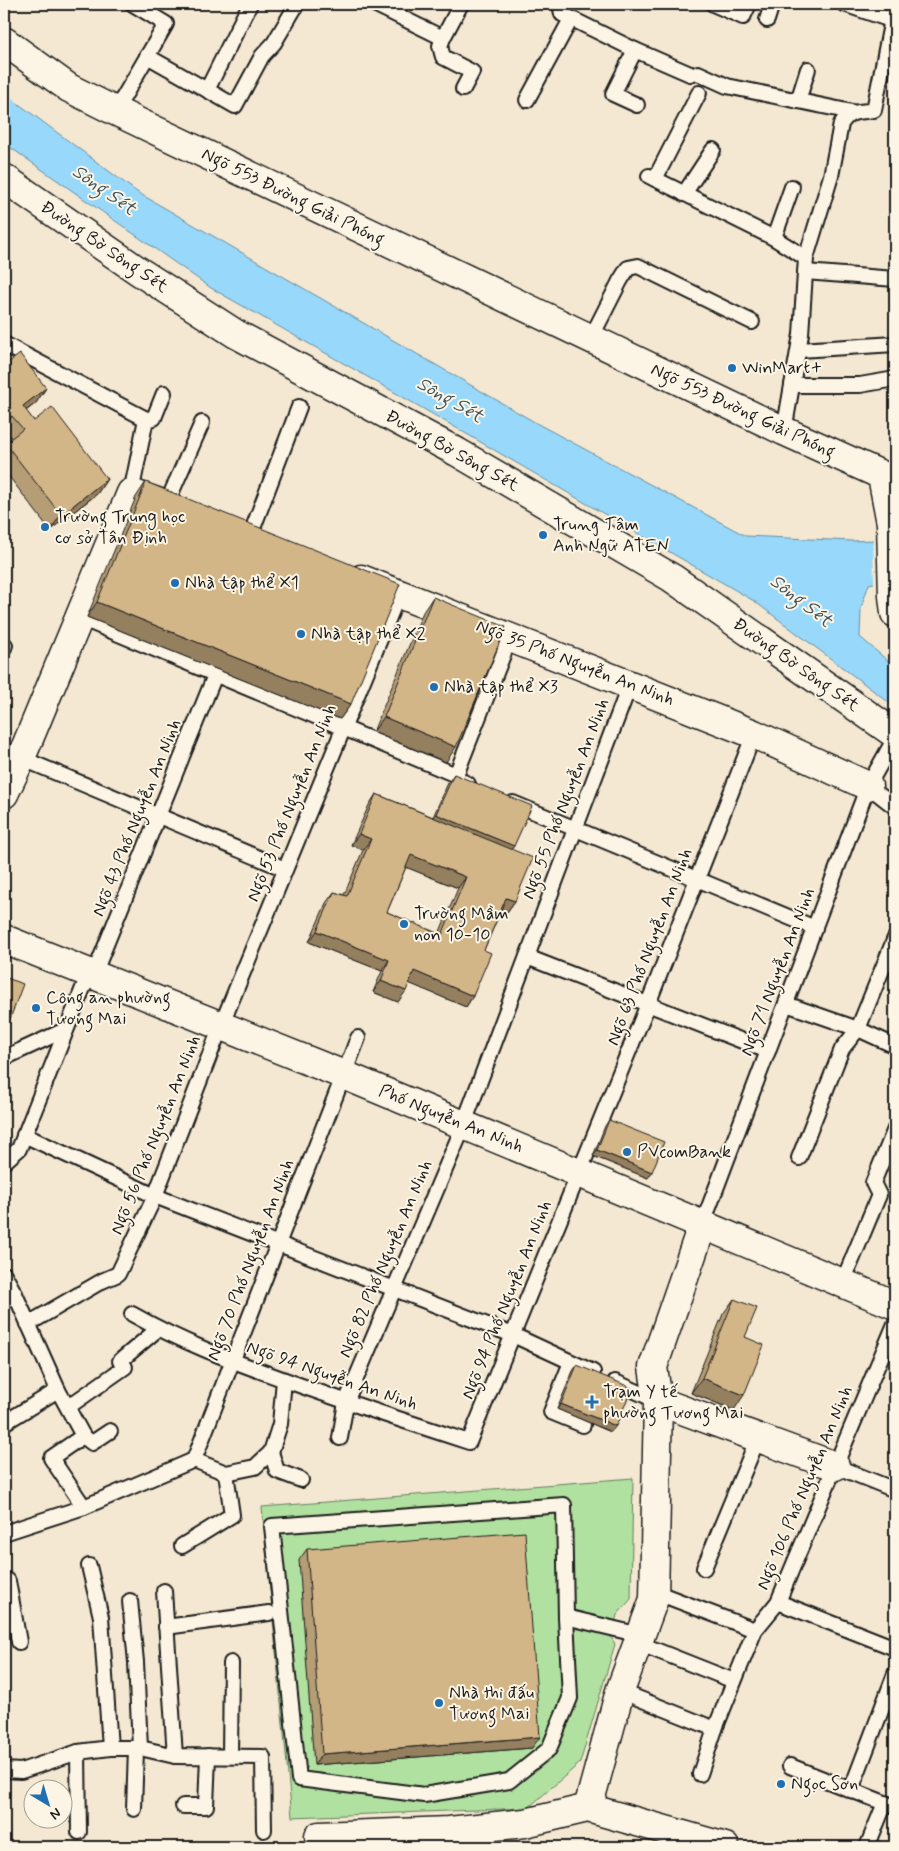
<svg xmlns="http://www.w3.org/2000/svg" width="899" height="1851" font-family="Mynerve,sans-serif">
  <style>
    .green { fill: #b1e1a0; stroke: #667e5e }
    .water { fill: #98d8fa; stroke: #668da1 }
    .pier { fill: #f4e8d2 }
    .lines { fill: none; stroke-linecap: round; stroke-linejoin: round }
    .service-casing { stroke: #1c1c1c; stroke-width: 18 }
    .minor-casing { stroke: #1c1c1c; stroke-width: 31 }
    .tertiary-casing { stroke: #1c1c1c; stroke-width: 31 }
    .service { stroke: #fcf5e5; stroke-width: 14 }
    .minor { stroke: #fcf5e5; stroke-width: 28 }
    .tertiary { stroke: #fcf5e5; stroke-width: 28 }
    .wall { fill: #b59d75; stroke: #1c1c1c; fill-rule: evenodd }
    .shaded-wall { fill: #947f5f; stroke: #1c1c1c }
    .building { fill: #d3b688; stroke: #1c1c1c; fill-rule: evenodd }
    .poi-dot { fill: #1f6fb2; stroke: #fcf5e5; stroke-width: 2 }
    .labels { text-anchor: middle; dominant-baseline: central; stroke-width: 4; stroke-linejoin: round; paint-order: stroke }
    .street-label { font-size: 18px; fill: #1c1c1c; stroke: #fcf5e5 }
    .poi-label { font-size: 18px; fill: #1c1c1c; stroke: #fcf5e5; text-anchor: start }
    .water-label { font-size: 19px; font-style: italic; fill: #41545f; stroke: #fcf5e5 }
  </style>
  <rect width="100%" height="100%" fill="#f4e8d2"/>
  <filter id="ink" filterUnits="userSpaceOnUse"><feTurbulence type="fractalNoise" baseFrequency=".02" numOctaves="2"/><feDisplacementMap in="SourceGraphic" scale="10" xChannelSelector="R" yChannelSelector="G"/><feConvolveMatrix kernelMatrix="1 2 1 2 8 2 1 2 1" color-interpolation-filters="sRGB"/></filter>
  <g filter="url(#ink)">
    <polygon class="green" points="633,1478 631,1599 617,1615 611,1637 615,1644 580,1763 528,1808 292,1817 262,1507"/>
    <polygon class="water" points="4,93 137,192 538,424 746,536 852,541 895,539 895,579 869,584 861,608 860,637 895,667 895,707 754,601 415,404 211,288 4,143"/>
    <polygon class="pier" points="895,536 895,582 874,586 873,538"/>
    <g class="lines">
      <g class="service-casing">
        <g id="service">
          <polyline points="374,4 443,38"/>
          <polyline points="461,4 443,38 440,46 443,57 472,72 463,89"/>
          <polyline points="560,4 562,14 635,50 690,74"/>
          <polyline points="713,4 743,17 749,4"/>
          <polyline points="844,4 891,20"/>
          <polyline points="767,20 772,4"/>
          <polyline points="635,50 613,94 637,105"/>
          <polyline points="147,56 207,90 250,4"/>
          <polyline points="698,73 727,86 852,112"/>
          <polyline points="207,90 235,106 262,56 274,43 297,4"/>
          <polyline points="527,100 571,19"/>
          <polyline points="798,101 808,69"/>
          <polyline points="113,110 123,98 166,24 133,4"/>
          <polyline points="649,176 774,238 806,258"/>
          <polyline points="655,179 699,93"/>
          <polyline points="684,194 713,150"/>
          <polyline points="774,238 792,187"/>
          <polyline points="805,272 895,279"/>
          <polyline points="591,338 620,281 628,268 638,266 752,322"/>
          <polyline points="4,344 146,419"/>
          <polyline points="799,350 895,344"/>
          <polyline points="792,385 860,385 895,379"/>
          <polyline points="146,419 154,418 164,393"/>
          <path d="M784 431 801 334 806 258 831 176 841 124C850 109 859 113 874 110L895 4"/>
          <polyline points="131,493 146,419"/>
          <polyline points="166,505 202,423"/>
          <polyline points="250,536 299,407"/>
          <polyline points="78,617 456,775 461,781 468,784"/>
          <polyline points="4,648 5,645"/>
          <polyline points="21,758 285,869"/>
          <polyline points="456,775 510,637"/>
          <polyline points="868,786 895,807"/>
          <polyline points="513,803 815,928"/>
          <polyline points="527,957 768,1051"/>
          <polyline points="786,1004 858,1029 895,1046"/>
          <polyline points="4,1058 65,1030"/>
          <polyline points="24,1135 155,1196 513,1335 593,1372"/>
          <polyline points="799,1158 842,1049 858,1029 895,938"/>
          <polyline points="4,1162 19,1149 83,988 99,962 215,675"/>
          <polyline points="703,1223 868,786 895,738"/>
          <polyline points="4,1274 15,1294 58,1390 83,1436 51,1458 84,1507 194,1460"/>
          <polyline points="842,1284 879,1195 873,1183 895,1129"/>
          <polyline points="4,1302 15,1294"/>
          <path d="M132 1314C181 1342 232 1361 285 1380 346 1402 407 1422 469 1442L646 1009 754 734"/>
          <polyline points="28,1324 102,1281 118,1274 155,1196 221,1026 399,593"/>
          <polyline points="571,1362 551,1412 583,1425"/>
          <polyline points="615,1382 658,1401"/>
          <polyline points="68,1407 125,1367 120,1361 158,1329"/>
          <polyline points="4,1423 58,1390"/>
          <polyline points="83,1436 92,1443 110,1431"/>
          <polyline points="340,1438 346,1402 458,1139 630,684"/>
          <polyline points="271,1452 277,1471 301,1480"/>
          <polyline points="194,1460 358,1038"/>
          <polyline points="194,1460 226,1473 255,1467 271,1452 280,1424 284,1380"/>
          <polyline points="835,1466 895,1490"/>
          <polygon points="564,1505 566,1617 570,1698 549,1749 509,1781 424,1795 299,1779 272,1526"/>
          <polyline points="4,1533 84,1507"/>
          <polyline points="182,1546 232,1515 226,1473"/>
          <polyline points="89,1566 101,1617 110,1748"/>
          <polyline points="704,1568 758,1438"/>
          <polyline points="4,1581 8,1581 19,1642"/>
          <polyline points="164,1591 175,1756"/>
          <polyline points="655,1592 755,1630"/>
          <polyline points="130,1601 136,1662 140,1748"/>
          <polyline points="778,1602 895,1648"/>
          <polyline points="566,1617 640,1635"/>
          <polyline points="166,1627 269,1613"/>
          <polyline points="638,1643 734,1681"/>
          <polyline points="620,1691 715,1729"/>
          <polyline points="78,1752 79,1832"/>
          <polyline points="230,1756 231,1663"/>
          <polyline points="790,1766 851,1790 895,1674"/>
          <polyline points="4,1770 21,1771 78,1752 110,1748 140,1748 175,1756 263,1757 264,1830"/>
          <polyline points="700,1774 715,1729 755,1630 778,1602 895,1324"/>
          <polyline points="851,1790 895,1807"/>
          <polyline points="183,1806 206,1806 208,1756"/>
          <polyline points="134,1809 136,1749"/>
          <polyline points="867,1847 885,1803"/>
        </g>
      </g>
      <g class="minor-casing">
        <g id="minor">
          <polyline points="361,579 754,734 868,786"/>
          <polyline points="4,794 21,758 131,493 171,507"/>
          <polyline points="658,1401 835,1466"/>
          <polyline points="588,1808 620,1691 654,1599 658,1401 653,1367 703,1223"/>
          <polyline points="319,1836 449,1831 525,1823 588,1808 725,1847"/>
        </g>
      </g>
      <g class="tertiary-casing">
        <g id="tertiary">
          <polyline points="4,41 69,88 113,110 784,431 895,481"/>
          <polyline points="4,178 140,272 236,334 457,452 672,578 895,734"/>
          <polyline points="882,476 891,523 893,596 895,613"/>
          <polyline points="4,939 344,1075 895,1305"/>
        </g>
      </g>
      <use href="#service" class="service"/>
      <use href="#minor" class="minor"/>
      <use href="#tertiary" class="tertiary"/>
    </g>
    <g class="wall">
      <polygon points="4,366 46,388 36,403 26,411 34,421 107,479 97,494 50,530 4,470 4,445 9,440 4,434"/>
      <polygon points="146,482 351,704 340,719 87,617 136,497"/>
      <polygon points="433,597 446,762 373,732 423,612"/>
      <path d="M454 774 512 849 515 901 507 912 501 910 484 950 473 996 466 1007 409 983 398 1002 373 992 382 971 309 942 326 903 334 892 344 895 363 850 351 845 369 805 376 794 433 817 448 783ZM406 867 458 888 439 934 387 912Z"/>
      <polygon points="609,1120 648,1178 593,1156 605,1126"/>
      <polygon points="734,1299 745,1337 734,1410 691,1393 723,1314"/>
      <polygon points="577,1365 611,1432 557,1409 573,1371"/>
      <polygon points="307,1549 532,1748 314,1765 299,1560"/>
    </g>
    <g class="shaded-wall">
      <polygon points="46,388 36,403 15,419 23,406"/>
      <polygon points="12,416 4,427 4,422"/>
      <polygon points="107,479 97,494 50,530 61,515"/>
      <polygon points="97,602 351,704 340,719 87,617"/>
      <polygon points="384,717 456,747 446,762 373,732"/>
      <polygon points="436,814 514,846 508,855 430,823"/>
      <polygon points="359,834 371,839 363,850 351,845"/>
      <polygon points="411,855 466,877 458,888 403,866"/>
      <polygon points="506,898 515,901 507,912 499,909"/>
      <polygon points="317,931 389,960 382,971 309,942"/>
      <polygon points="414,971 473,996 466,1007 406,982"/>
      <polygon points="381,981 406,991 398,1002 373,992"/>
      <polygon points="4,1016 10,1019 6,1025 4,1024"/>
      <polygon points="597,1150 652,1172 648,1178 593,1156"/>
      <polygon points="702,1378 744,1395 734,1410 691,1393"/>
      <polygon points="561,1404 616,1426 611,1432 557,1409"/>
      <polygon points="540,1737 532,1748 314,1765 322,1754"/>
    </g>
    <g class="building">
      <polygon points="20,354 46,388 23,406 34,421 52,407 107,479 61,515 5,443 23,429 12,416 4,422 4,366"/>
      <polygon points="146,482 400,584 351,704 97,602"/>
      <polygon points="433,597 506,627 456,747 384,717"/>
      <polygon points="454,774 532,806 514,846 436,814"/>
      <path d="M376 794 533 858 515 901 506 898 484 950 491 953 473 996 414 971 406 991 381 981 389 960 317 931 334 892 347 896 371 839 359 834ZM411 855 466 877 442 935 387 912Z"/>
      <polygon points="4,977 23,984 10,1019 4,1016"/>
      <polygon points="609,1120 664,1142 652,1172 597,1150"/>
      <polygon points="734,1299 757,1308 745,1337 764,1345 744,1395 702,1378"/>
      <polygon points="577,1365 632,1388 616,1426 561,1404"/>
      <polygon points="525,1532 540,1737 322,1754 307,1549"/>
    </g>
  </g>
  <g class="poi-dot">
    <circle cx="732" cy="368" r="5"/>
    <circle cx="45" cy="527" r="5"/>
    <circle cx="543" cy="535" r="5"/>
    <circle cx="175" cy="583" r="5"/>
    <circle cx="301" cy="634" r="5"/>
    <circle cx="434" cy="687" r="5"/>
    <circle cx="404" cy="924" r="5"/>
    <circle cx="36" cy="1008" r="5"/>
    <circle cx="627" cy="1152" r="5"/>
    <path d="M589.5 1394.5h5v5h5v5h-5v5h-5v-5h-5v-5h5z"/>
    <circle cx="439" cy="1703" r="5"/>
    <circle cx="781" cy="1784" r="5"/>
  </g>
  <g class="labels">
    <g class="street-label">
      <text transform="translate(293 197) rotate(26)">Ngõ 553 Đường Giải Phóng</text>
      <text transform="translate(104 247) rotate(34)">Đường Bờ Sông Sét</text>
      <text transform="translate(743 411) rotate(25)">Ngõ 553 Đường Giải Phóng</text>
      <text transform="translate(452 451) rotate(29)">Đường Bờ Sông Sét</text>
      <text transform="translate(575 663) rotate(21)">Ngõ 35 Phố Nguyễn An Ninh</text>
      <text transform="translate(796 665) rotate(35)">Đường Bờ Sông Sét</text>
      <text transform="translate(566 799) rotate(-69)">Ngõ 55 Phố Nguyễn An Ninh</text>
      <text transform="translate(292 803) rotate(-68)">Ngõ 53 Phố Nguyễn An Ninh</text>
      <text transform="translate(137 818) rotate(-68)">Ngõ 43 Phố Nguyễn An Ninh</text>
      <text transform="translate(650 947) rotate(-69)">Ngõ 63 Phố Nguyễn An Ninh</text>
      <text transform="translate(778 972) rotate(-69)">Ngõ 71 Nguyễn An Ninh</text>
      <text transform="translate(451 1119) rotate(22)">Phố Nguyễn An Ninh</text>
      <text transform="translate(156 1135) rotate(-68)">Ngõ 56 Phố Nguyễn An Ninh</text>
      <text transform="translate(386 1259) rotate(-67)">Ngõ 82 Phố Nguyễn An Ninh</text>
      <text transform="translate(251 1260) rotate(-69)">Ngõ 70 Phố Nguyễn An Ninh</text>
      <text transform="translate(507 1300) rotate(-68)">Ngõ 94 Phố Nguyễn An Ninh</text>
      <text transform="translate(332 1376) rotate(19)">Ngõ 94 Nguyễn An Ninh</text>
      <text transform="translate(805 1488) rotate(-67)">Ngõ 106 Phố Nguyễn An Ninh</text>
    </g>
    <g class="poi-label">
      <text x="742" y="368">WinMart+</text>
      <text x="55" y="517">Trường Trung học<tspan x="55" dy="21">cơ sở Tân Định</tspan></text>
      <text x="553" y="525">Trung Tâm<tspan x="553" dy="21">Anh Ngữ ATEN</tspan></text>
      <text x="185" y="583">Nhà tập thể X1</text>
      <text x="311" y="634">Nhà tập thể X2</text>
      <text x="444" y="687">Nhà tập thể X3</text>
      <text x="414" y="914">Trường Mầm<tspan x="414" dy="21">non 10-10</tspan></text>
      <text x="46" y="998">Công an phường<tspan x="46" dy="21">Tương Mai</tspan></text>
      <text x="637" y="1152">PVcomBank</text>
      <text x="603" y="1392">Trạm Y tế<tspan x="603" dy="21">phường Tương Mai</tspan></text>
      <text x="449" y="1693">Nhà thi đấu<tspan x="449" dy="21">Tương Mai</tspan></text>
      <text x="791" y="1784">Ngọc Sơn</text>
    </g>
    <g class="water-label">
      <text transform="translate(104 190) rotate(35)">Sông Sét</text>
      <text transform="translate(450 400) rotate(30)">Sông Sét</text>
      <text transform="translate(801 601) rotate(38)">Sông Sét</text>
    </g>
  </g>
  <rect width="899" height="1851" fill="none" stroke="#fcf5e5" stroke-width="20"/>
  <rect x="10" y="10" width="879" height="1831" fill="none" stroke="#1c1c1c" stroke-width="2" filter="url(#ink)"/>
  <g transform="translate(48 1804) rotate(142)"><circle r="24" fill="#fcf5e5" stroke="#a29e95"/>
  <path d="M0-4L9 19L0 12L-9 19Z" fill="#1f6fb2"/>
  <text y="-8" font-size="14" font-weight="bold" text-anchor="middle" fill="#1c1c1c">N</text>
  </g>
</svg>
